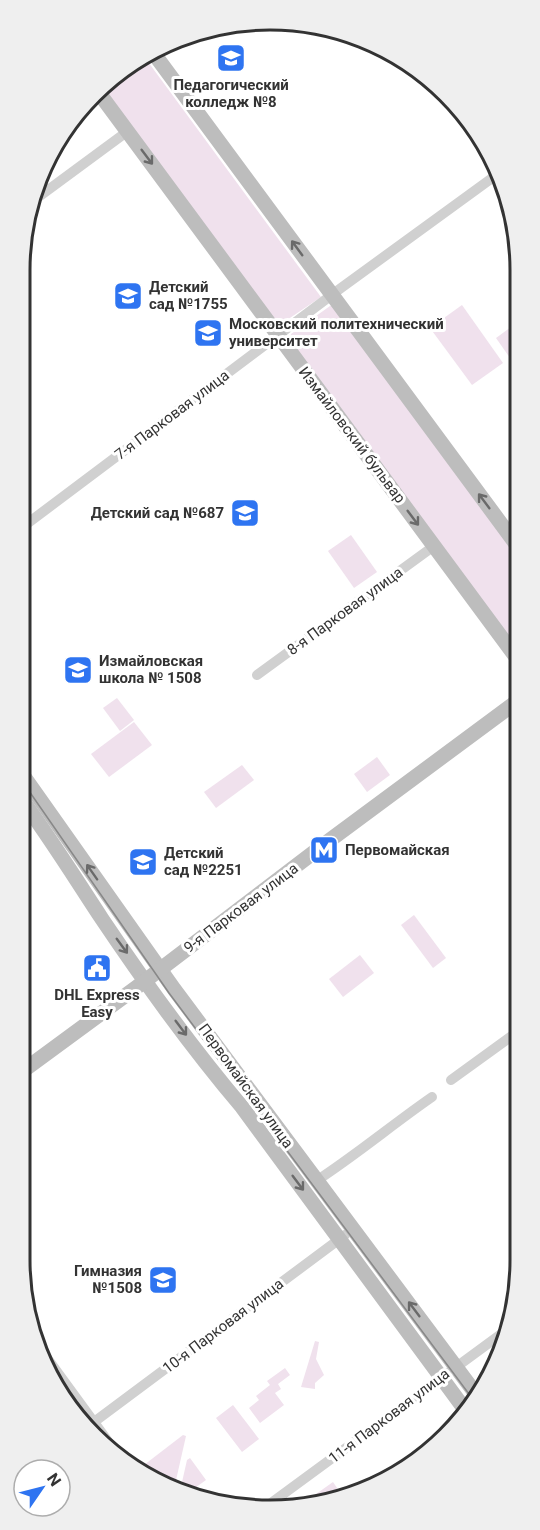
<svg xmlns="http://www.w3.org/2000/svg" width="540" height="1530" font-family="Roboto,sans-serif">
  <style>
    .green { fill: #f0e1ed }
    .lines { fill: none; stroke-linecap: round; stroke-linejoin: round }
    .street { stroke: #d0d0d0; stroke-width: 10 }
    .secondary { stroke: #bdbdbd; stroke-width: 15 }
    .tram { stroke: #888; stroke-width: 1.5 }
    .oneway { stroke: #6a6a6a }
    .labels { text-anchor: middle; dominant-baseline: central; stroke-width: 6; stroke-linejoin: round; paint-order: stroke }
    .poi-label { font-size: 15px; font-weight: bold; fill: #333; stroke: #fff; text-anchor: start }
    .street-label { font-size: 15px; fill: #333; stroke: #fff }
    .rim { fill: none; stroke: #333; stroke-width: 3 }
  </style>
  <rect width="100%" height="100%" fill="#fff"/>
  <g class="green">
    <polygon points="143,55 321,297 278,326 103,90"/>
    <polygon points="334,305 519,554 519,652 289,341 291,334 330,306"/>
    <polygon points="462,305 503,363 472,385 430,328"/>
    <polygon points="515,324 519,329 519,352 510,358 496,338"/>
    <polygon points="351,535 377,572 354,588 328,551"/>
    <polygon points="117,698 134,720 120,731 103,708"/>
    <polygon points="134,722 152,745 109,777 91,754"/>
    <polygon points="377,757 390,775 367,792 354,774"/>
    <polygon points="242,765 254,780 216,808 204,792"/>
    <polygon points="414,915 446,958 433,968 401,925"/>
    <polygon points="360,955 374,973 343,997 329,979"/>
    <polygon points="315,1341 319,1342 316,1359 324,1375 315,1383 315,1389 301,1387"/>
    <polygon points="285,1368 290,1375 278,1384 281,1389 275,1393 284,1405 260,1423 249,1408 259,1400 256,1396 270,1385 267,1381"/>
    <polygon points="233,1405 259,1439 242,1452 216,1418"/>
    <polygon points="183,1435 186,1436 174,1489 160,1485 144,1465"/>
    <polygon points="190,1458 206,1480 188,1493 180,1491 187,1460"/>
    <polygon points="333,1482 344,1498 335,1502 302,1504"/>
  </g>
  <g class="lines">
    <g class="street">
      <polyline points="29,204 128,131"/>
      <polyline points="20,529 341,288 499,173"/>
      <polyline points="257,675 434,546"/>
      <polyline points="451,1080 520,1030"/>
      <path d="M316 1181C356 1155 393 1124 432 1097"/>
      <polyline points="36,1343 115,1451"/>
      <polyline points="94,1422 345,1235"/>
      <polyline points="267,1506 512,1326"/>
    </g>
    <g class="secondary">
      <polyline points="152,51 519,548"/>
      <polyline points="99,93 519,661"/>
      <polyline points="20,771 174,989 479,1398"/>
      <path d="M20 797C49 836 75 878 102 919 145 983 192 1048 242 1107L466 1411"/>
      <polyline points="20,1073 137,987 330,840 519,700"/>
    </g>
    <polyline class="tram" points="20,778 169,993 475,1402"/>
  </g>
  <defs><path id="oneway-shaft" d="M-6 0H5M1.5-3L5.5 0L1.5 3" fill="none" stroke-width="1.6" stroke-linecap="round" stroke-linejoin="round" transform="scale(1.5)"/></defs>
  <g class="oneway">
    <use href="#oneway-shaft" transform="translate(147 157) rotate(53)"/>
    <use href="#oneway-shaft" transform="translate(297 248) rotate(-126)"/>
    <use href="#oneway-shaft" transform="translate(484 501) rotate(-127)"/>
    <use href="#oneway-shaft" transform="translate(413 518) rotate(53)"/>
    <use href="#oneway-shaft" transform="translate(92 872) rotate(-125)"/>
    <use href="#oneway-shaft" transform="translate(122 946) rotate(54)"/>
    <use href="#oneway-shaft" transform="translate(181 1028) rotate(53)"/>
    <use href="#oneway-shaft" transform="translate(298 1183) rotate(53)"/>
    <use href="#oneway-shaft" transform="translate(414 1309) rotate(-127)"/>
  </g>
  <defs>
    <g id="university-square" transform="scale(1.5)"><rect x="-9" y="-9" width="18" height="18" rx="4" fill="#2e74f1" stroke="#fff"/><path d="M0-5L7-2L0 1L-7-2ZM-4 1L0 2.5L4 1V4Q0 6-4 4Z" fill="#fff"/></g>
    <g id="school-square" transform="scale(1.5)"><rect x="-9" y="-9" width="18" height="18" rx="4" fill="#2e74f1" stroke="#fff"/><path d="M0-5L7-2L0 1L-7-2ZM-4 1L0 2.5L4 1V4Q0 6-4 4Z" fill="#fff"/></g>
    <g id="metro-square" transform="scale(1.5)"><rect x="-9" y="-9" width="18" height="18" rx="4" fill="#2e74f1" stroke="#fff"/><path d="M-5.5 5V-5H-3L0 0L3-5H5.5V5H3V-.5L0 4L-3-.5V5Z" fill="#fff"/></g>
    <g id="civic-square" transform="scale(1.5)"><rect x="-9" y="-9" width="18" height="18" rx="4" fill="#2e74f1" stroke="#fff"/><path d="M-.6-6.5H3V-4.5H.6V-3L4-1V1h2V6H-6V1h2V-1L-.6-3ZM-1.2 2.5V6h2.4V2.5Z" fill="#fff"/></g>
  </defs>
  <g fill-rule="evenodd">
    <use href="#university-square" x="231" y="58"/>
    <use href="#school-square" x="128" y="296"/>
    <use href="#university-square" x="208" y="333"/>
    <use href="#school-square" x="245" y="513"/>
    <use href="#school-square" x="78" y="670"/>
    <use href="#metro-square" x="324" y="850"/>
    <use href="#school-square" x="143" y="862"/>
    <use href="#civic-square" x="97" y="968"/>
    <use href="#school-square" x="163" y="1280"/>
  </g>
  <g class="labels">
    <g class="poi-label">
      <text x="231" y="85" text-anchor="middle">Педагогический<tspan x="231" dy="17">колледж №8</tspan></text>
      <text x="149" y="287">Детский<tspan x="149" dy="17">сад №1755</tspan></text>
      <text x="229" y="324">Московский политехнический<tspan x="229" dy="17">университет</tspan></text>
      <text x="224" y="513" text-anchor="end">Детский сад №687</text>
      <text x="99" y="661">Измайловская<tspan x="99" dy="17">школа № 1508</tspan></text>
      <text x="345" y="850">Первомайская</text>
      <text x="164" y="853">Детский<tspan x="164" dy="17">сад №2251</tspan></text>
      <text x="97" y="995" text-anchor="middle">DHL Express<tspan x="97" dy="17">Easy</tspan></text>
      <text x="142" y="1271" text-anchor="end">Гимназия<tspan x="142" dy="17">№1508</tspan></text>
    </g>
    <g class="street-label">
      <text transform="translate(172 415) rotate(-37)">7-я Парковая улица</text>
      <text transform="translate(352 435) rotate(53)">Измайловский бульвар</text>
      <text transform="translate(345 611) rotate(-36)">8-я Парковая улица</text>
      <text transform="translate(241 908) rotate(-37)">9-я Парковая улица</text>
      <text transform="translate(246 1086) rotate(54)">Первомайская улица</text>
      <text transform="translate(223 1326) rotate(-37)">10-я Парковая улица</text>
      <text transform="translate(389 1416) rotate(-37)">11-я Парковая улица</text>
    </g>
  </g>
  <path d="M0 0H540V1530H0ZM270 30H270A240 240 0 0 1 510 270V1260A240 240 0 0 1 270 1500H270A240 240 0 0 1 30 1260V270A240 240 0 0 1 270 30Z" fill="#efefef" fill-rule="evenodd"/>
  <path class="rim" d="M270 30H270A240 240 0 0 1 510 270V1260A240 240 0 0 1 270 1500H270A240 240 0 0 1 30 1260V270A240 240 0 0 1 270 30Z"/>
  <g transform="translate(42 1488) rotate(55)"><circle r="28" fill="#ffffff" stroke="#adadad" stroke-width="1.5"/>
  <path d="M0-4.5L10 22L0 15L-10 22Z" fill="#2e74f1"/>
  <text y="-9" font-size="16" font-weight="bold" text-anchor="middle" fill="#333333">N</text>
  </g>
</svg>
